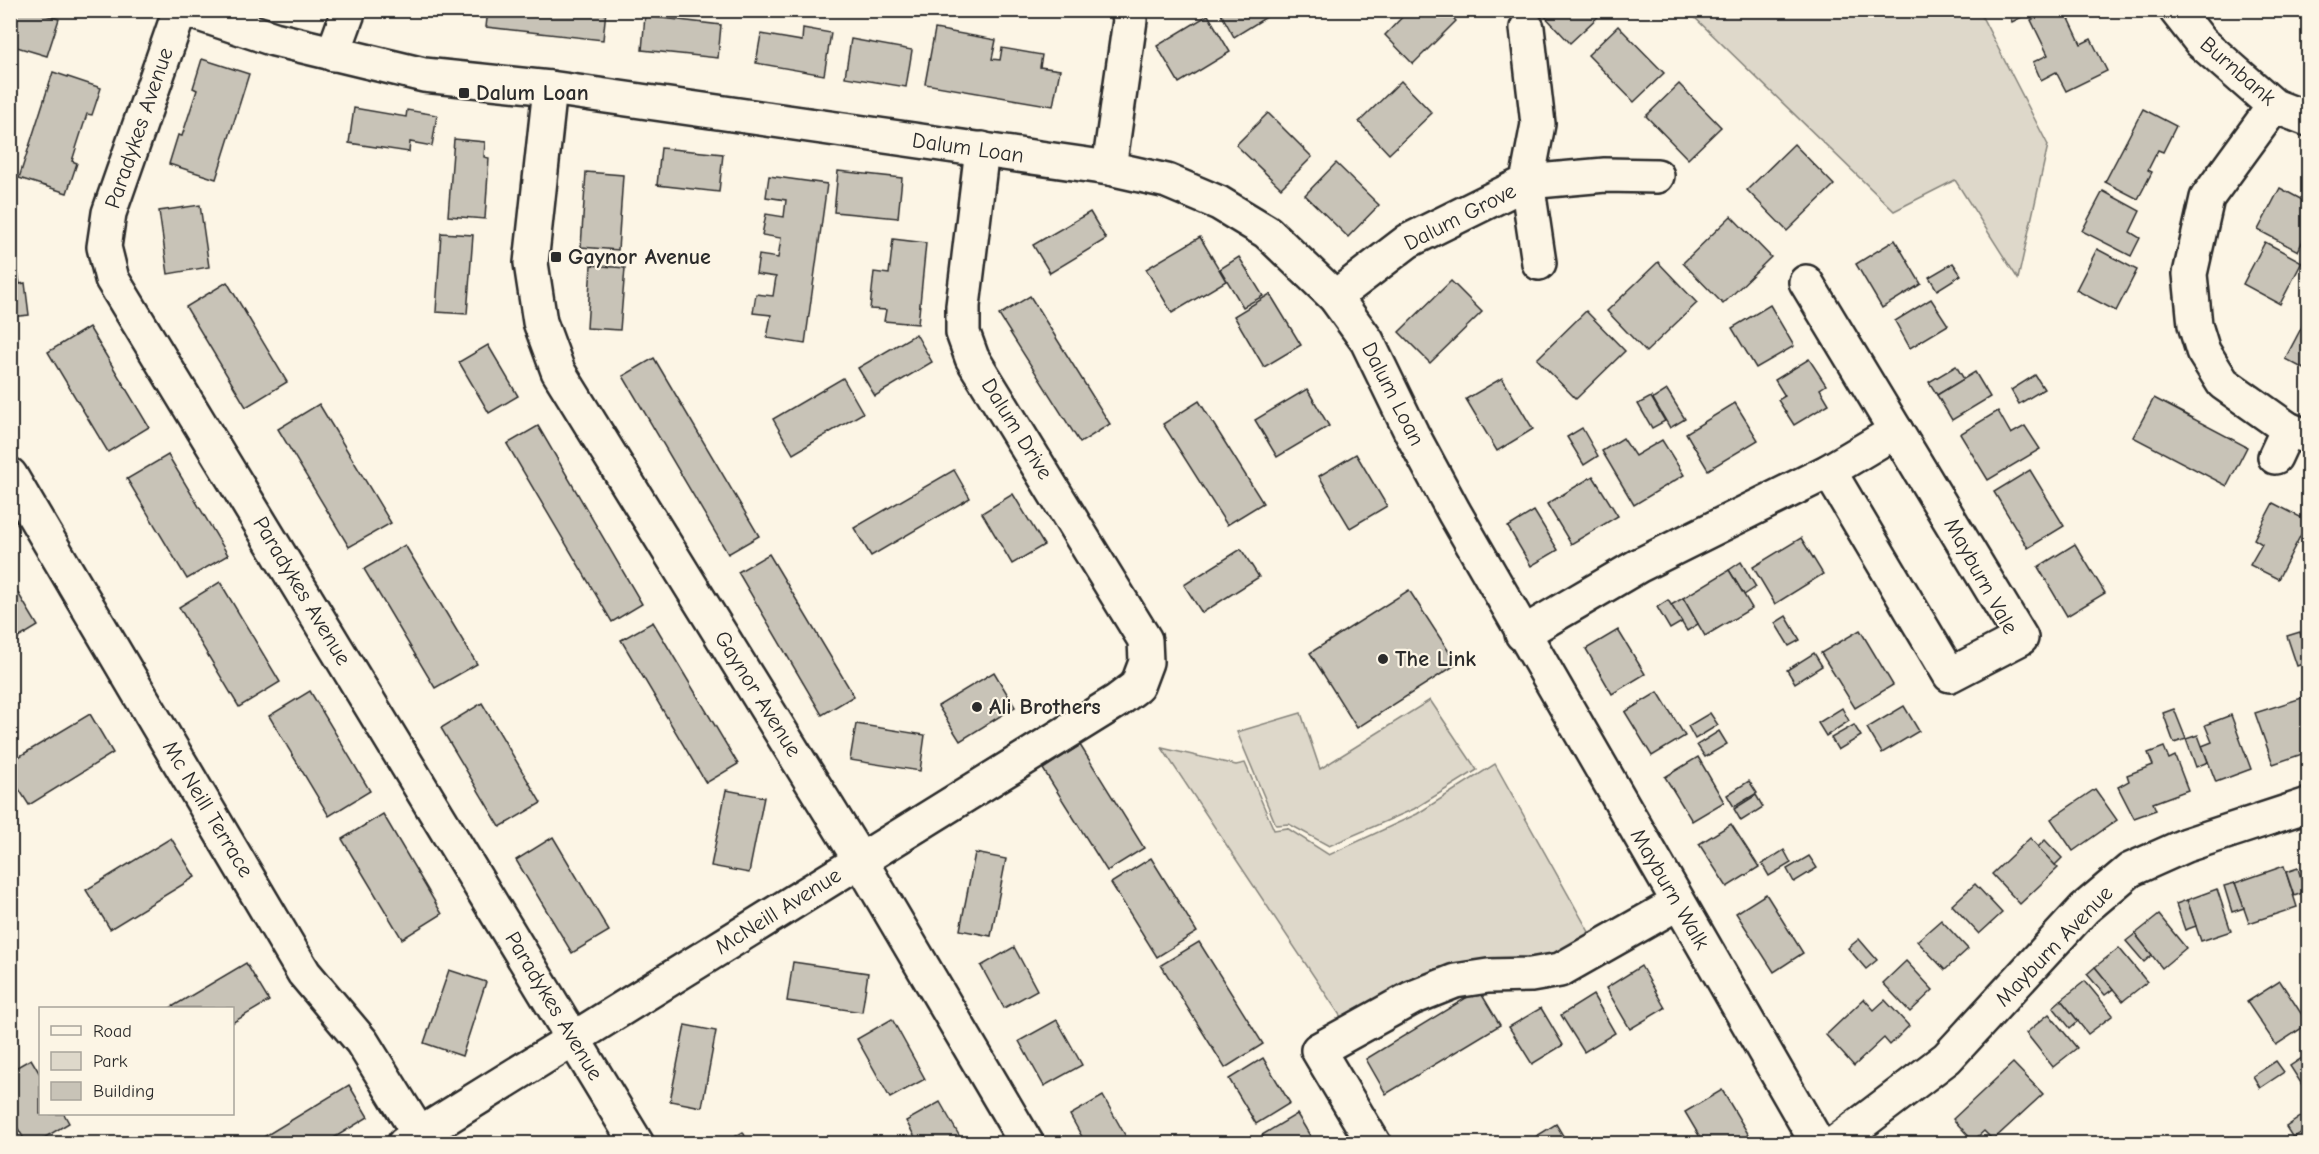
<svg xmlns="http://www.w3.org/2000/svg" width="2319" height="1154" font-family="'Comic Neue',sans-serif">
  <style>
    .green { fill: #ded8ca; stroke: #84827a; stroke-width: 1.5 }
    .building { fill: #c8c3b7; stroke: #2b2b2b; stroke-width: 1.5 }
    .lines { fill: none; stroke-linecap: round; stroke-linejoin: round }
    .minor-casing { stroke: #2b2b2b; stroke-width: 38 }
    .minor { stroke: #fcf5e5; stroke-width: 33 }
    .poi-dot { fill: #2b2b2b; stroke: #fcf5e5; stroke-width: 2 }
    .labels { text-anchor: middle; dominant-baseline: central; stroke-width: 4.5; stroke-linejoin: round; paint-order: stroke }
    .street-label { font-size: 22px; fill: #2b2b2b; stroke: #fcf5e5 }
    .poi-label { font-size: 22px; font-weight: bold; fill: #2b2b2b; stroke: #fcf5e5; text-anchor: start }
  </style>
  <rect width="100%" height="100%" fill="#fcf5e5"/>
  <filter id="ink" filterUnits="userSpaceOnUse"><feTurbulence type="fractalNoise" baseFrequency=".0167" numOctaves="2"/><feDisplacementMap in="SourceGraphic" scale="12" xChannelSelector="R" yChannelSelector="G"/><feConvolveMatrix kernelMatrix="1 2 1 2 8 2 1 2 1" color-interpolation-filters="sRGB"/></filter>
  <g filter="url(#ink)">
    <g class="green">
      <polygon points="1688,11 1979,11 2048,145 2018,279 1955,180 1894,211"/>
      <polygon points="1430,700 1477,770 1414,809 1329,846 1289,824 1276,825 1237,732 1301,713 1320,769"/>
      <polygon points="1162,748 1236,765 1245,763 1274,830 1287,828 1329,855 1417,814 1495,764 1594,941 1560,958 1343,1020"/>
    </g>
    <g class="building">
      <polygon points="10,10 45,10 43,14 59,19 47,56 10,45"/>
      <polygon points="488,10 606,10 603,40 486,27"/>
      <polygon points="1219,10 1278,10 1234,37"/>
      <polygon points="1409,10 1446,10 1456,21 1413,64 1385,35"/>
      <polygon points="1539,10 1602,10 1603,12 1570,43"/>
      <polygon points="2007,10 2036,10 2012,22"/>
      <polygon points="2050,10 2065,10 2081,44 2091,39 2107,71 2066,91 2056,72 2041,80 2033,62 2048,55 2031,20"/>
      <polygon points="1208,15 1230,52 1179,83 1157,46"/>
      <polygon points="645,16 721,25 718,58 642,50"/>
      <polygon points="1618,26 1664,73 1634,102 1588,55"/>
      <polygon points="803,28 831,33 824,75 756,63 761,34 802,41"/>
      <polygon points="935,29 996,40 992,59 1000,60 1002,48 1042,55 1040,67 1060,70 1053,106 925,84"/>
      <polygon points="851,39 912,50 906,87 845,77"/>
      <polygon points="202,59 249,74 216,179 169,164 178,135 182,136 197,90 193,88"/>
      <polygon points="53,72 101,88 92,115 87,114 72,161 77,163 67,193 19,178"/>
      <polygon points="1401,81 1432,113 1389,154 1359,122"/>
      <polygon points="1679,84 1721,127 1688,159 1646,116"/>
      <polygon points="354,108 406,117 407,110 437,115 432,146 410,142 409,152 349,143"/>
      <polygon points="2143,109 2176,126 2163,152 2158,150 2148,170 2152,172 2138,199 2105,182"/>
      <polygon points="1268,113 1312,157 1281,188 1236,145"/>
      <polygon points="454,139 485,142 484,157 489,158 485,219 448,216"/>
      <polygon points="1794,144 1834,185 1787,231 1747,190"/>
      <polygon points="661,148 723,154 719,192 657,185"/>
      <polygon points="1336,163 1379,205 1348,237 1305,195"/>
      <polygon points="838,171 902,178 898,218 834,212"/>
      <polygon points="586,172 623,175 618,250 581,247"/>
      <polygon points="769,176 827,184 805,344 767,338 771,315 753,313 756,294 773,296 776,277 756,274 759,255 778,258 781,238 762,235 766,214 784,217 786,200 766,197"/>
      <polygon points="2280,188 2308,203 2308,230 2298,251 2258,230"/>
      <polygon points="2103,191 2140,211 2130,232 2140,238 2131,256 2082,231"/>
      <polygon points="13,205 18,234 12,235 20,284 25,283 29,315 10,317 10,206"/>
      <polygon points="200,205 209,267 168,274 159,211"/>
      <polygon points="1090,212 1106,239 1050,273 1033,245"/>
      <polygon points="1731,216 1771,257 1723,304 1683,263"/>
      <polygon points="441,233 473,235 467,314 436,312"/>
      <polygon points="1200,237 1226,281 1172,313 1146,269"/>
      <polygon points="893,239 926,243 918,324 884,321 886,310 870,309 874,272 889,274"/>
      <polygon points="1895,240 1921,284 1882,308 1856,264"/>
      <polygon points="2265,242 2302,262 2280,304 2243,284"/>
      <polygon points="2097,249 2137,270 2116,311 2076,290"/>
      <polygon points="1239,257 1263,296 1243,307 1220,269"/>
      <polygon points="1658,262 1697,303 1646,352 1607,311"/>
      <polygon points="1953,263 1961,275 1937,290 1929,277"/>
      <polygon points="591,265 625,268 620,330 587,328"/>
      <polygon points="1451,281 1482,312 1430,363 1399,332"/>
      <polygon points="227,282 287,382 246,407 186,307"/>
      <polygon points="1270,294 1301,345 1264,367 1234,316"/>
      <polygon points="1030,296 1110,424 1080,443 999,315"/>
      <polygon points="1931,299 1948,325 1910,348 1895,321"/>
      <polygon points="1770,305 1794,346 1756,368 1732,328"/>
      <polygon points="1586,311 1625,351 1576,399 1537,359"/>
      <polygon points="2306,319 2308,320 2308,371 2285,359"/>
      <polygon points="89,327 149,427 108,452 48,352"/>
      <polygon points="916,334 932,362 875,396 858,368"/>
      <polygon points="488,345 518,396 489,413 459,362"/>
      <polygon points="654,358 759,536 728,554 623,376"/>
      <polygon points="1809,359 1826,385 1820,389 1829,404 1794,425 1778,400 1785,396 1775,380"/>
      <polygon points="1956,366 1964,379 1937,395 1929,382"/>
      <polygon points="1975,372 1990,397 1952,420 1937,395"/>
      <polygon points="2035,375 2044,389 2019,404 2011,390"/>
      <polygon points="843,378 863,413 793,454 773,419"/>
      <polygon points="1502,378 1533,429 1497,451 1466,399"/>
      <polygon points="1307,389 1329,426 1277,457 1255,420"/>
      <polygon points="1667,390 1685,419 1670,428 1653,399"/>
      <polygon points="1651,397 1665,421 1652,428 1638,404"/>
      <polygon points="2154,398 2247,447 2227,486 2133,437"/>
      <polygon points="1199,401 1263,503 1227,525 1163,424"/>
      <polygon points="1735,403 1758,440 1708,470 1686,433"/>
      <polygon points="319,404 391,523 349,547 278,429"/>
      <polygon points="1998,411 2011,434 2025,426 2040,449 1988,480 1960,434"/>
      <polygon points="538,426 642,604 612,622 507,444"/>
      <polygon points="1582,428 1598,456 1584,465 1567,437"/>
      <polygon points="1623,438 1635,456 1662,440 1684,475 1634,505 1602,451"/>
      <polygon points="1356,454 1387,506 1350,528 1319,476"/>
      <polygon points="168,455 228,555 187,579 127,479"/>
      <polygon points="954,470 970,498 871,556 854,528"/>
      <polygon points="2030,470 2064,526 2028,548 1994,492"/>
      <polygon points="1593,476 1618,516 1571,544 1547,504"/>
      <polygon points="1013,494 1044,545 1012,564 982,513"/>
      <polygon points="2273,503 2308,521 2278,579 2250,565 2262,544 2254,539"/>
      <polygon points="1534,511 1558,550 1531,566 1508,527"/>
      <polygon points="1801,538 1823,574 1775,604 1753,567"/>
      <polygon points="2075,544 2105,593 2067,616 2038,567"/>
      <polygon points="405,545 477,664 435,688 364,569"/>
      <polygon points="1241,549 1259,577 1202,613 1184,585"/>
      <polygon points="2308,552 2308,576 2299,571"/>
      <polygon points="769,554 854,696 822,715 738,572"/>
      <polygon points="1741,562 1756,587 1744,595 1729,570"/>
      <polygon points="1729,570 1752,608 1705,636 1683,598"/>
      <polygon points="220,582 280,682 239,707 179,607"/>
      <polygon points="15,588 38,626 10,643 10,590"/>
      <polygon points="1409,590 1457,664 1357,728 1310,653"/>
      <polygon points="1683,598 1698,624 1687,631 1671,605"/>
      <polygon points="1668,600 1682,622 1670,629 1657,607"/>
      <polygon points="1786,616 1800,640 1789,646 1775,623"/>
      <polygon points="653,622 738,764 706,783 621,640"/>
      <polygon points="1618,630 1645,674 1612,694 1586,649"/>
      <polygon points="1860,630 1893,685 1855,708 1821,653"/>
      <polygon points="2300,632 2308,662 2297,666 2287,636"/>
      <polygon points="1814,653 1822,666 1795,683 1787,670"/>
      <polygon points="994,672 1015,707 960,741 938,706"/>
      <polygon points="310,691 370,791 329,816 269,716"/>
      <polygon points="1658,692 1685,736 1652,756 1625,712"/>
      <polygon points="2308,696 2308,752 2273,764 2255,713"/>
      <polygon points="482,703 541,803 500,827 441,728"/>
      <polygon points="1904,706 1919,731 1882,753 1867,728"/>
      <polygon points="1842,708 1849,721 1826,736 1818,723"/>
      <polygon points="2174,709 2186,739 2174,743 2163,713"/>
      <polygon points="1710,713 1718,725 1695,739 1688,726"/>
      <polygon points="90,714 113,753 29,805 10,775 10,762"/>
      <polygon points="2231,715 2251,769 2216,782 2202,746 2212,742 2205,725"/>
      <polygon points="856,724 925,735 920,771 850,760"/>
      <polygon points="1854,725 1861,736 1838,750 1831,738"/>
      <polygon points="1719,731 1727,744 1705,757 1697,745"/>
      <polygon points="2198,735 2208,762 2196,767 2186,739"/>
      <polygon points="1080,745 1144,848 1107,871 1043,769"/>
      <polygon points="2164,747 2169,759 2175,756 2188,790 2153,803 2156,810 2134,818 2118,787 2129,781 2127,775 2153,765 2148,753"/>
      <polygon points="1698,757 1724,802 1692,821 1665,777"/>
      <polygon points="1749,781 1757,793 1734,807 1727,795"/>
      <polygon points="2095,789 2117,820 2073,851 2051,819"/>
      <polygon points="726,790 764,797 749,873 711,866"/>
      <polygon points="1756,795 1763,807 1741,821 1734,809"/>
      <polygon points="383,814 442,914 402,939 342,839"/>
      <polygon points="1731,824 1759,867 1727,887 1699,844"/>
      <polygon points="553,837 609,931 572,953 516,860"/>
      <polygon points="171,838 195,877 110,929 86,890"/>
      <polygon points="2030,838 2058,868 2020,904 1992,874"/>
      <polygon points="2045,840 2062,858 2055,865 2038,847"/>
      <polygon points="1784,850 1791,863 1769,876 1762,864"/>
      <polygon points="975,853 1006,859 991,936 960,930"/>
      <polygon points="1809,856 1817,868 1794,882 1787,869"/>
      <polygon points="1151,858 1197,932 1157,957 1111,883"/>
      <polygon points="2284,866 2297,907 2249,923 2235,883"/>
      <polygon points="2298,868 2305,892 2294,896 2286,872"/>
      <polygon points="2235,883 2244,908 2232,912 2224,886"/>
      <polygon points="1975,884 2002,913 1979,934 1952,905"/>
      <polygon points="2217,889 2231,931 2201,941 2187,900"/>
      <polygon points="1766,894 1803,953 1774,972 1736,913"/>
      <polygon points="2187,900 2196,926 2185,930 2176,904"/>
      <polygon points="2159,915 2186,948 2162,968 2135,934"/>
      <polygon points="1941,920 1968,949 1945,970 1917,941"/>
      <polygon points="2135,934 2152,955 2144,962 2126,941"/>
      <polygon points="1859,939 1877,960 1866,969 1848,948"/>
      <polygon points="1199,942 1263,1044 1225,1068 1161,965"/>
      <polygon points="1014,947 1037,990 1004,1008 981,966"/>
      <polygon points="2119,948 2147,982 2123,1001 2095,967"/>
      <polygon points="1906,961 1933,990 1910,1012 1883,983"/>
      <polygon points="793,962 868,973 862,1012 787,1001"/>
      <polygon points="246,963 269,1001 232,1023 232,1008 170,1008"/>
      <polygon points="1641,966 1665,1008 1630,1029 1606,988"/>
      <polygon points="2095,967 2113,989 2105,995 2087,974"/>
      <polygon points="449,970 486,982 462,1056 424,1043"/>
      <polygon points="2085,981 2113,1015 2088,1034 2061,1000"/>
      <polygon points="2280,981 2308,1024 2276,1045 2247,1002"/>
      <polygon points="1479,990 1500,1025 1386,1094 1366,1059"/>
      <polygon points="1593,995 1615,1033 1584,1052 1561,1015"/>
      <polygon points="1864,999 1874,1010 1885,1000 1909,1026 1890,1045 1884,1038 1854,1066 1826,1035"/>
      <polygon points="2061,1000 2078,1021 2070,1028 2053,1007"/>
      <polygon points="1541,1008 1563,1045 1532,1064 1509,1027"/>
      <polygon points="2049,1014 2077,1048 2053,1067 2026,1033"/>
      <polygon points="892,1019 925,1079 890,1098 857,1039"/>
      <polygon points="1057,1020 1082,1065 1044,1086 1019,1041"/>
      <polygon points="685,1025 716,1031 702,1107 670,1101"/>
      <polygon points="2308,1054 2308,1094 2290,1066"/>
      <polygon points="1263,1058 1290,1103 1256,1124 1229,1079"/>
      <polygon points="31,1059 40,1074 40,1114 64,1114 69,1123 34,1144 27,1144 10,1115 10,1071"/>
      <polygon points="2276,1061 2284,1072 2260,1088 2253,1076"/>
      <polygon points="2013,1063 2043,1094 1993,1140 1984,1131 1973,1141 1953,1119"/>
      <polygon points="349,1085 368,1117 324,1144 266,1144 262,1138"/>
      <polygon points="1722,1090 1750,1137 1739,1144 1704,1144 1685,1112"/>
      <polygon points="1103,1096 1130,1144 1086,1144 1070,1115"/>
      <polygon points="940,1102 964,1144 919,1144 906,1121"/>
      <polygon points="2308,1112 2308,1128 2293,1138 2286,1127"/>
      <polygon points="1297,1114 1315,1144 1268,1144 1262,1135"/>
      <polygon points="1556,1124 1568,1144 1524,1144"/>
      <polygon points="743,1132 749,1144 722,1144"/>
    </g>
    <g class="lines">
      <g class="minor-casing">
        <g id="minor">
          <polyline points="180,10 109,213 104,247 112,279 637,1144"/>
          <polyline points="187,10 274,39 424,75 550,88 1109,168 1167,181 1219,203 1267,232 1335,297 1367,341 1412,434 1454,512 1818,1144"/>
          <polyline points="2176,10 2201,42 2274,106 2308,119"/>
          <polyline points="1527,28 1538,124 1527,182 1539,263"/>
          <polyline points="333,54 349,10"/>
          <polyline points="550,88 531,263 540,322 558,371 860,860 1027,1144"/>
          <polyline points="2274,106 2207,198 2190,274 2195,325 2203,351 2223,383 2288,429 2308,437"/>
          <polyline points="1109,168 1130,20 1128,10"/>
          <polyline points="1806,282 2021,638 1950,675 1829,471"/>
          <polyline points="1335,297 1408,241 1527,182 1605,175 1657,176"/>
          <polyline points="2275,457 2288,429"/>
          <polyline points="10,475 304,973 362,1042 419,1134"/>
          <polyline points="1522,634 1638,566 1829,471 1896,431"/>
          <polyline points="404,1144 1117,701 1137,686 1146,662 1145,640 972,358 963,333 963,306 982,149"/>
          <polyline points="1374,1144 1318,1050 1412,998 1455,981 1488,976 1531,975 1560,970 1678,903"/>
          <polyline points="1834,1144 1947,1058 2084,909 2130,870 2186,845 2308,805"/>
        </g>
      </g>
      <use href="#minor" class="minor"/>
    </g>
  </g>
  <g class="poi-dot">
    <rect x="458" y="87" width="12" height="12" rx="3"/>
    <rect x="550" y="251" width="12" height="12" rx="3"/>
    <circle cx="1383" cy="659" r="6"/>
    <circle cx="977" cy="707" r="6"/>
  </g>
  <g class="labels">
    <g class="street-label">
      <text transform="translate(2238 71) rotate(41)">Burnbank</text>
      <text transform="translate(139 128) rotate(-71)">Paradykes Avenue</text>
      <text transform="translate(968 148) rotate(8)">Dalum Loan</text>
      <text transform="translate(1460 217) rotate(-27)">Dalum Grove</text>
      <text transform="translate(1393 394) rotate(63)">Dalum Loan</text>
      <text transform="translate(1017 429) rotate(58)">Dalum Drive</text>
      <text transform="translate(1981 576) rotate(61)">Mayburn Vale</text>
      <text transform="translate(302 591) rotate(59)">Paradykes Avenue</text>
      <text transform="translate(758 694) rotate(58)">Gaynor Avenue</text>
      <text transform="translate(208 809) rotate(59)">Mc Neill Terrace</text>
      <text transform="translate(1670 889) rotate(60)">Mayburn Walk</text>
      <text transform="translate(778 911) rotate(-32)">McNeill Avenue</text>
      <text transform="translate(2054 946) rotate(-46)">Mayburn Avenue</text>
      <text transform="translate(554 1006) rotate(59)">Paradykes Avenue</text>
    </g>
    <g class="poi-label">
      <text x="476" y="93">Dalum Loan</text>
      <text x="568" y="257">Gaynor Avenue</text>
      <text x="1395" y="659">The Link</text>
      <text x="989" y="707">Ali Brothers</text>
    </g>
  </g>
  <rect width="2319" height="1154" fill="none" stroke="#fcf5e5" stroke-width="36"/>
  <rect x="18" y="18" width="2283" height="1118" fill="none" stroke="#2b2b2b" stroke-width="2" filter="url(#ink)"/>
  <rect x="39" y="1007" width="195" height="108" fill="#fcf5e5" stroke="#a8a49b" stroke-width="1.5"/>
  <rect x="51" y="1026" width="30" height="9" fill="#fcf5e5" stroke="#a8a49b" stroke-width="1.5"/>
  <text x="93" y="1037" font-size="18" fill="#2b2b2b">Road</text>
  <rect x="51" y="1052" width="30" height="18" fill="#ded8ca" stroke="#a8a49b" stroke-width="1.5"/>
  <text x="93" y="1067" font-size="18" fill="#2b2b2b">Park</text>
  <rect x="51" y="1082" width="30" height="18" fill="#c8c3b7" stroke="#a8a49b" stroke-width="1.5"/>
  <text x="93" y="1097" font-size="18" fill="#2b2b2b">Building</text>
</svg>
